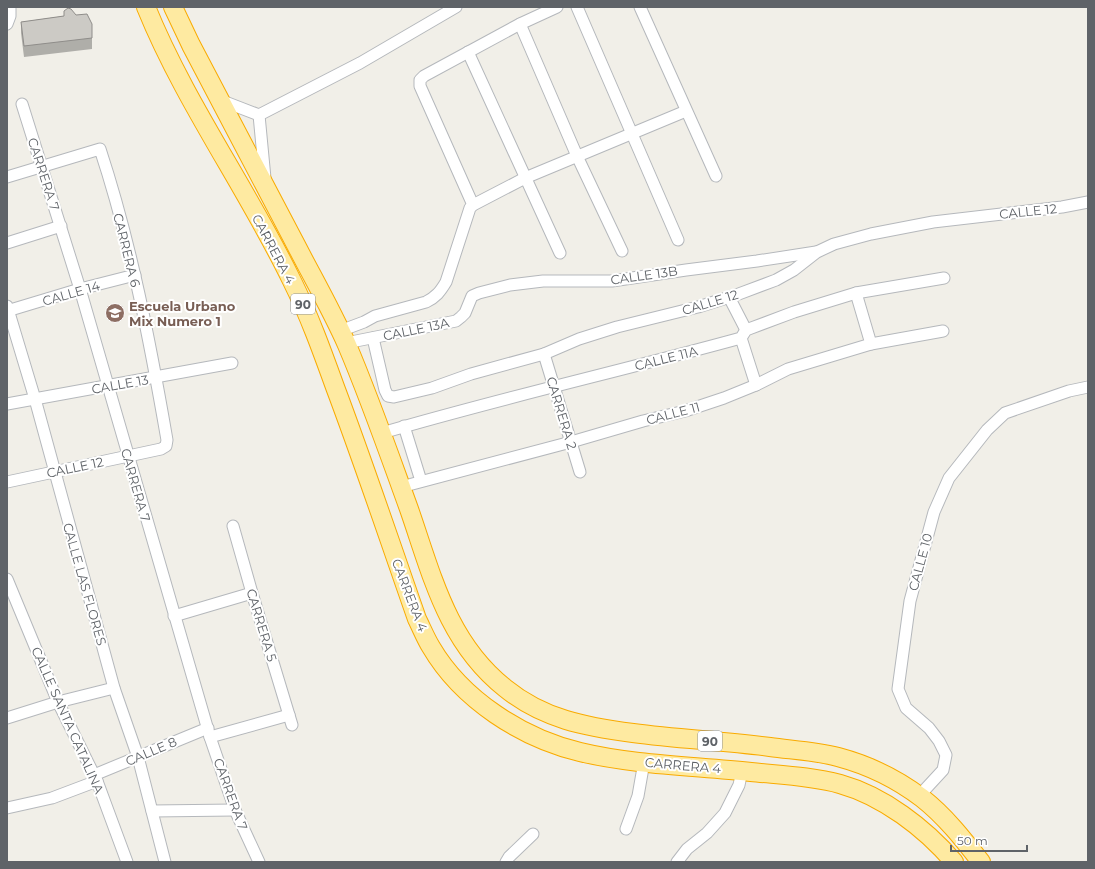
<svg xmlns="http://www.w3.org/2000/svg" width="1095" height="869" font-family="Montserrat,sans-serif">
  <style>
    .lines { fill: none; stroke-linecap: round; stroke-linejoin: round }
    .minor-casing { stroke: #b5b8bc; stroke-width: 13 }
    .trunk-casing { stroke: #f9ab00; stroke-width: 20 }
    .minor { stroke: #fff; stroke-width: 11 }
    .trunk { stroke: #feeaa1; stroke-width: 18 }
    .wall { fill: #afaea9 }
    .building { fill: #cccac5; stroke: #8f8d8a }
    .labels { text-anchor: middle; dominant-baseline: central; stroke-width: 4; stroke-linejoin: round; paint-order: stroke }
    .shield { fill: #fff; stroke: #8f9295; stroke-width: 1 }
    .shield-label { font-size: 12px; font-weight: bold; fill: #5f6368 }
    .street-label { font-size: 13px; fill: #5f6368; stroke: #fff }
    .education-label { font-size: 13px; font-weight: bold; fill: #785e54; stroke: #fff; text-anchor: start }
  </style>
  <rect width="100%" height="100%" fill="#f1efe8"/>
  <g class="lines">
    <g class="minor-casing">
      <g id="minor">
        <polyline points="577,7 678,240"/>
        <polyline points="640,7 716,176"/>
        <polyline points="7,24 10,16 10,7"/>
        <polyline points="520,24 577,156 622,251"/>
        <polyline points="468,52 560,253"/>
        <polyline points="220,100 259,115 360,63 456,7"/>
        <polyline points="22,104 80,289 210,737 235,810 259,862"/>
        <polyline points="259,115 265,178"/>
        <path d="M7 177 100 149C131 243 150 342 167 440L166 446 161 449 7 482"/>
        <polyline points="473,205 420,86 420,80 424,76 520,24 557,7"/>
        <polyline points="7,243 61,226"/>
        <polyline points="856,293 871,344"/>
        <polyline points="729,297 746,330"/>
        <polyline points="7,306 35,399 114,688 138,757 165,862"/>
        <polyline points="7,311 80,289 135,275"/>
        <path d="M340 331 364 322 375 316 426 302C436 297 440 292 446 282L470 208 473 205 525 178 686 111"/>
        <polyline points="373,338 385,390 388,396 394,397 432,388 471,374 544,354 579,339 617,327 698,307 736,295 776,280 794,270 817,252 834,244 871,234 933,222 1062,207 1088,202"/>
        <polyline points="741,338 756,385"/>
        <polyline points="346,343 456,321 461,317 465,313 472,296 479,293 510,285 543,281 612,281 686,270 757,261 816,252"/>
        <polyline points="544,354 580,472"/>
        <polyline points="7,404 232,363"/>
        <polyline points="404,426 421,481"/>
        <path d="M382 433C501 398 621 371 741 338L746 330 794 312 856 293 944 278"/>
        <polyline points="401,487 571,442 643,421 685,411 724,398 756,385 788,369 871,344 943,331"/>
        <polyline points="233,526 252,593 292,725"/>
        <polyline points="7,579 58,702 97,781 127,862"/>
        <polyline points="174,616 252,593"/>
        <polyline points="7,718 58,702 114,688"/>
        <polyline points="210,737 289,715"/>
        <polyline points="94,775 208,728"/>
        <polyline points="919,796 943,770 946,755 939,741 929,728 906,708 898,689 910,601 934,512 949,478 987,430 1005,413 1069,391 1088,387"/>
        <polyline points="7,808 52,798 97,781"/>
        <polyline points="152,811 235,810"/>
        <polyline points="626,829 638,796 644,762"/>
        <polyline points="506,862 509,857 533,834"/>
        <polyline points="677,862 687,849 707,833 725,813 739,785 742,771"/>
      </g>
    </g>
    <g class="trunk-casing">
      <g id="trunk">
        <path d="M146 7C185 103 247 188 292 281 309 315 322 351 335 387 364 464 390 542 417 619 422 629 426 639 431 647 462 700 522 738 580 752 634 765 695 766 751 772 780 775 811 776 840 784 883 796 925 828 954 862"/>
        <path d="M173 7 191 45C226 112 261 178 296 245 313 278 332 311 347 345 370 399 389 454 409 509 432 575 447 642 505 688 543 719 586 727 633 733 678 739 724 741 770 747 792 750 816 751 838 757 868 765 897 779 922 798 945 816 963 839 981 862"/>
      </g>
    </g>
    <use href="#minor" class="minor"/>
    <use href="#trunk" class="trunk"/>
  </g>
  <polygon class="wall" points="64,11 92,35 92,49 24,57 21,33 21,22 64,16"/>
  <polygon class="building" points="68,8 71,9 76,15 87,14 92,24 92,38 24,46 21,22 64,16 64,11"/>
  <defs>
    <g id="school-disc" transform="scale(1)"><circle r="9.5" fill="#8d6e63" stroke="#fff"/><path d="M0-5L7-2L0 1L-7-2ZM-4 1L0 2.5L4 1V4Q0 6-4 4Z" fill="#fff"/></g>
  </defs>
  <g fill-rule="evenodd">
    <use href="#school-disc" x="115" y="313"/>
  </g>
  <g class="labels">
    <g class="shield">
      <rect x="291" y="294" width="24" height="20" rx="3"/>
      <rect x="698" y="731" width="24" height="20" rx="3"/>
    </g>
    <g class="shield-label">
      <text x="303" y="304">90</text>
      <text x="710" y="741">90</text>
    </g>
    <g class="street-label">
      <text transform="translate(44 174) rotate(72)">CARRERA 7</text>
      <text transform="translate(1028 211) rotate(-6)">CALLE 12</text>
      <text transform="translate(274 249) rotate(62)">CARRERA 4</text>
      <text transform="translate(127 250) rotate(76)">CARRERA 6</text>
      <text transform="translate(644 275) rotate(-8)">CALLE 13B</text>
      <text transform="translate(71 293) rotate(-16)">CALLE 14</text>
      <text transform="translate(710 302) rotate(-17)">CALLE 12</text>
      <text transform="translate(416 329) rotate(-12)">CALLE 13A</text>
      <text transform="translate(666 358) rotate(-14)">CALLE 11A</text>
      <text transform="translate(120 384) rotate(-10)">CALLE 13</text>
      <text transform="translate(562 413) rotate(73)">CARRERA 2</text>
      <text transform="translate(673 413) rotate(-15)">CALLE 11</text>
      <text transform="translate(75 467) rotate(-12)">CALLE 12</text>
      <text transform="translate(136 485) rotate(74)">CARRERA 7</text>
      <text transform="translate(920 562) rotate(-75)">CALLE 10</text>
      <text transform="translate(85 584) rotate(74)">CALLE LAS FLORES</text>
      <text transform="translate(410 595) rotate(69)">CARRERA 4</text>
      <text transform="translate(262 625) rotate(73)">CARRERA 5</text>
      <text transform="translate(68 720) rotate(66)">CALLE SANTA CATALINA</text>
      <text transform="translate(151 751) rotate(-23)">CALLE 8</text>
      <text transform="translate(683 765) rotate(5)">CARRERA 4</text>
      <text transform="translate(231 794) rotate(70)">CARRERA 7</text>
    </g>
    <g class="education-label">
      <text x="129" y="306">Escuela Urbano<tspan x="129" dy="15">Mix Numero 1</tspan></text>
    </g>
  </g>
  <rect width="1095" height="869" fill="none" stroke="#5f6368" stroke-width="16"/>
  <path d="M951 845v6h76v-6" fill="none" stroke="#5f6368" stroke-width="2"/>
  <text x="957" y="845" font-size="12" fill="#5f6368" stroke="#ffffff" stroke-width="3" paint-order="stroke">50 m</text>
</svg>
